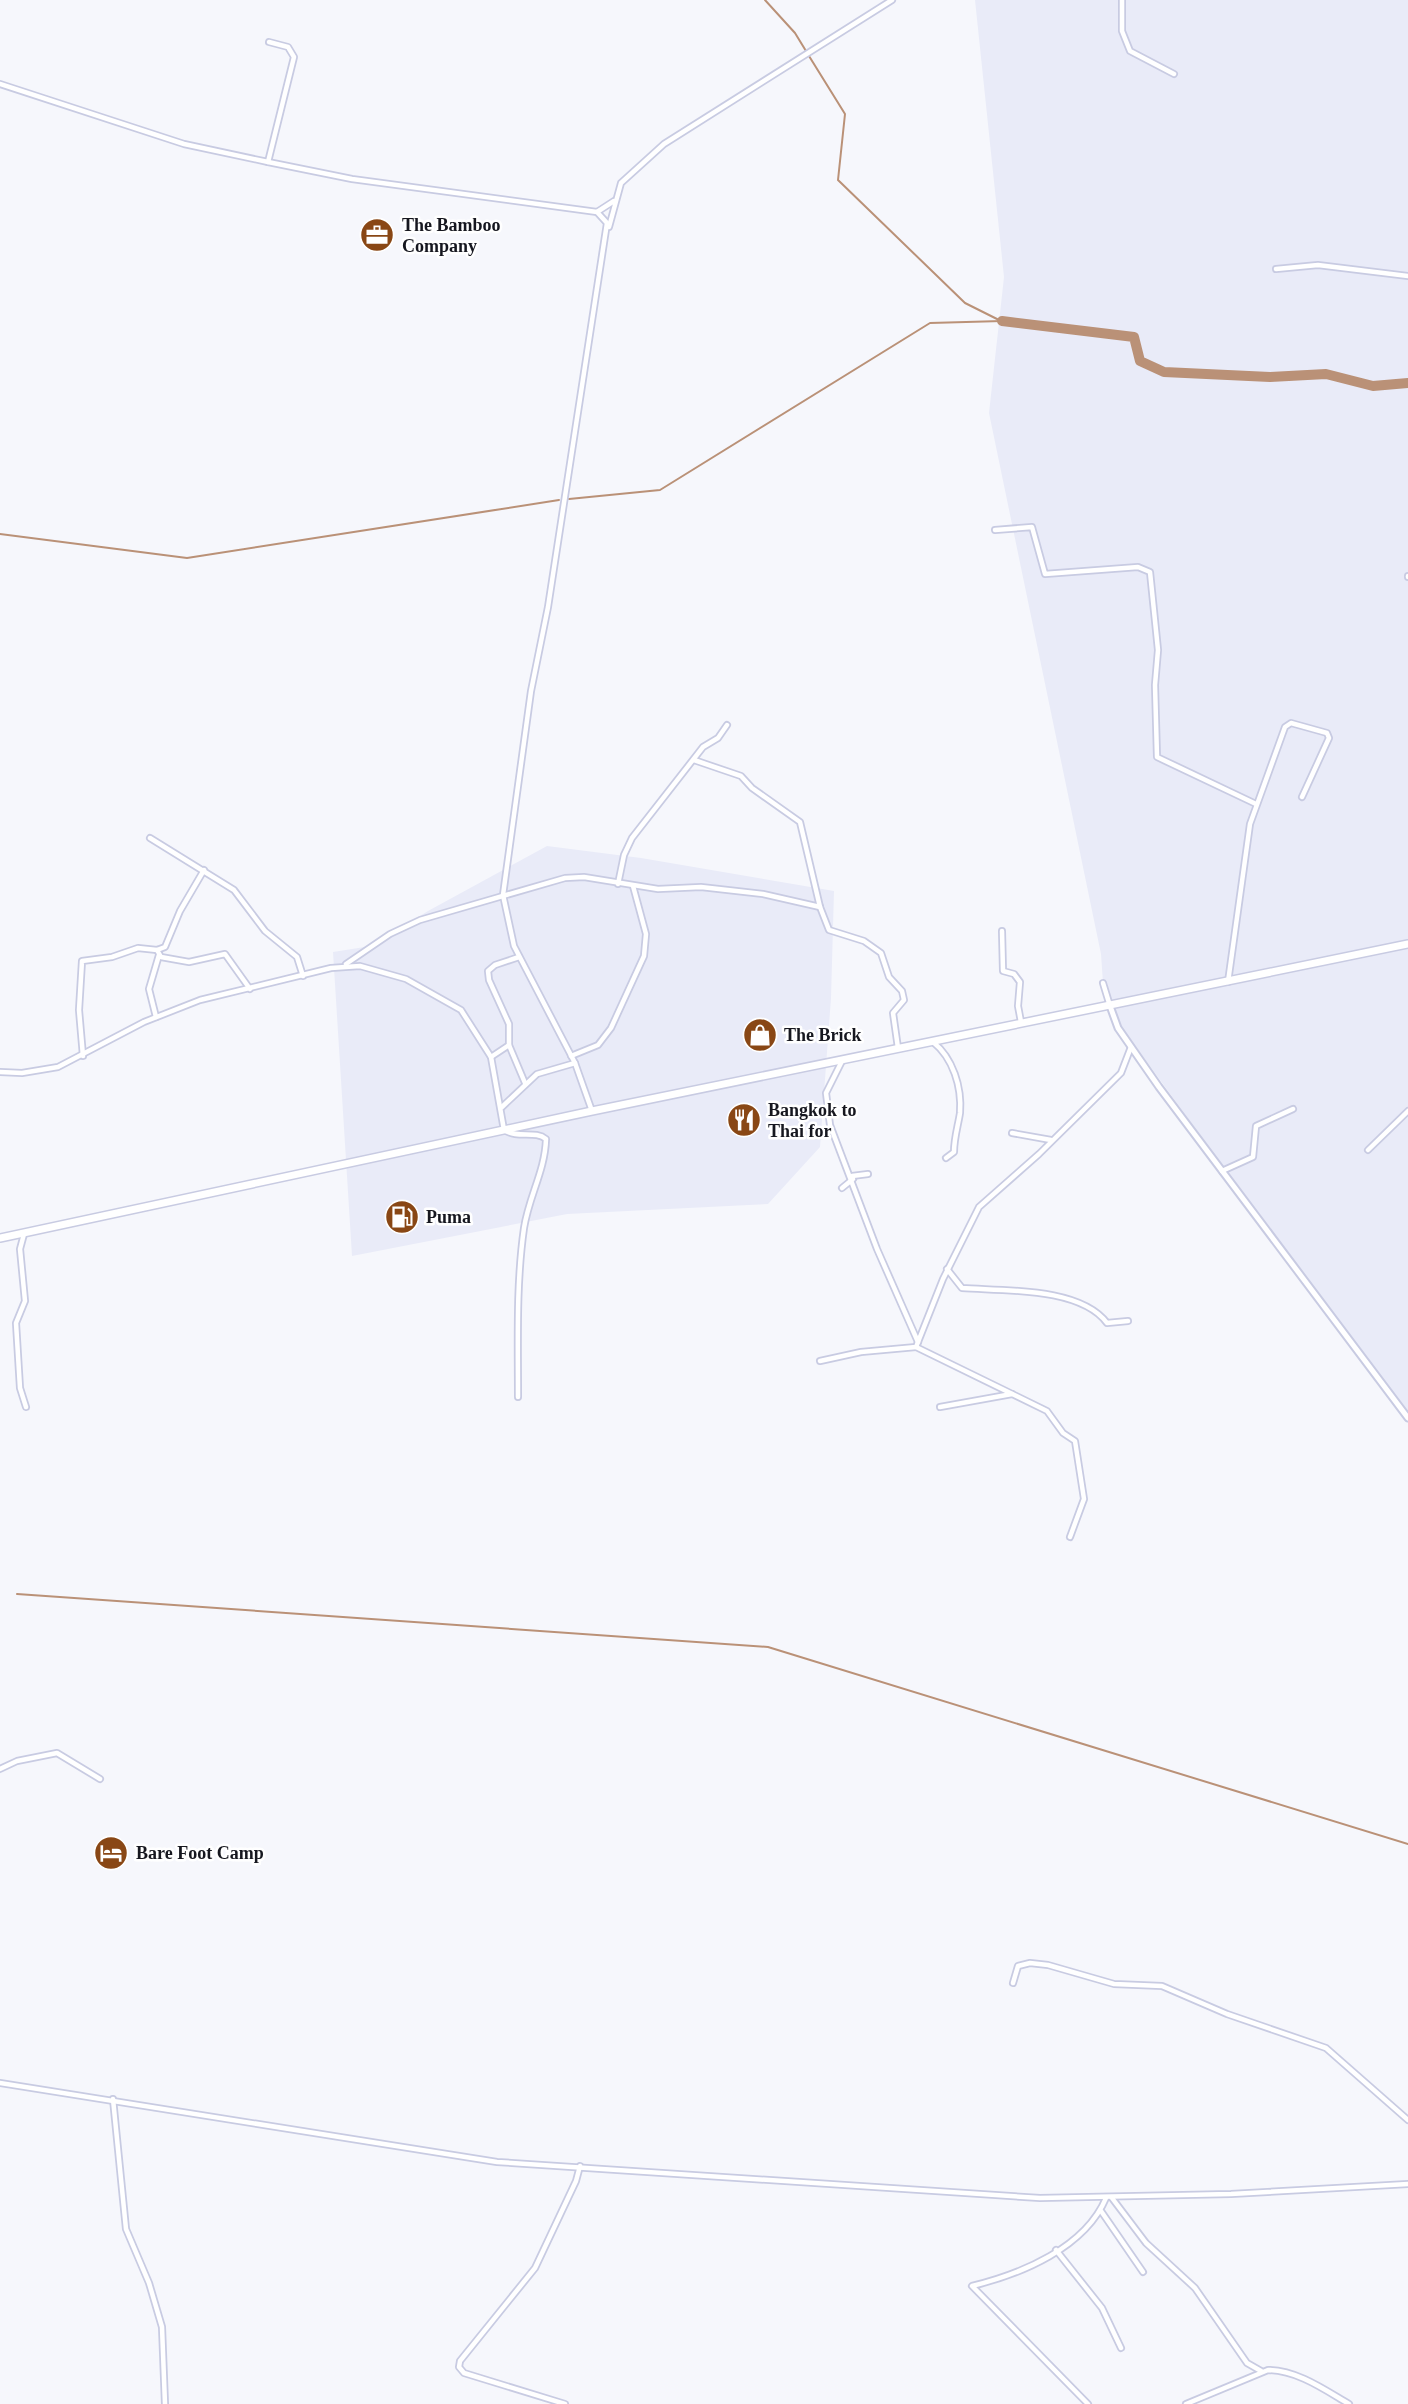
<svg xmlns="http://www.w3.org/2000/svg" width="1408" height="2404" font-family="Georgia,serif">
  <style>
    .built { fill: #e9ebf8 }
    .lines { fill: none; stroke-linecap: round; stroke-linejoin: round }
    .stream { stroke: #ba9177; stroke-width: 2 }
    .river { stroke: #ba9177; stroke-width: 10 }
    .minor-casing { stroke: #c8cbe2; stroke-width: 8 }
    .tertiary-casing { stroke: #c8cbe2; stroke-width: 9 }
    .trunk-casing { stroke: #c8cbe2; stroke-width: 10 }
    .minor { stroke: #fff; stroke-width: 4.5 }
    .tertiary { stroke: #fff; stroke-width: 5 }
    .trunk { stroke: #fff; stroke-width: 7 }
    .labels { text-anchor: middle; dominant-baseline: central; stroke-width: 5; stroke-linejoin: round; paint-order: stroke }
    .poi-label { font-size: 18px; font-weight: bold; fill: #16171f; stroke: #fff; text-anchor: start }
  </style>
  <rect width="100%" height="100%" fill="#f6f7fc"/>
  <g class="built">
    <polygon points="975,0 1408,0 1408,1421 1115,1018 1107,982 1103,983 1101,954 989,413 1004,277"/>
    <polygon points="547,846 641,858 834,891 831,998 820,1147 768,1204 567,1214 352,1256 333,952 371,946 428,911"/>
  </g>
  <g class="lines">
    <g class="stream">
      <polyline points="765,0 795,33 806,51"/>
      <polyline points="809,56 845,114 838,180 965,303 1001,321"/>
      <polyline points="569,499 660,490 930,323 1002,321"/>
      <polyline points="0,534 187,558 559,500"/>
      <polyline points="17,1594 768,1647 1408,1844"/>
    </g>
    <polyline class="river" points="1002,321 1134,337 1140,361 1164,372 1270,377 1326,374 1373,386 1408,383"/>
    <g class="minor-casing">
      <g id="minor">
        <polyline points="1122,0 1122,31 1130,51 1174,74"/>
        <polyline points="0,84 184,144 268,162 352,179 597,212 607,223 548,607 531,691 503,895 514,946 575,1063 592,1111"/>
        <polyline points="268,162 294,57 288,47 269,42"/>
        <polyline points="597,212 614,201"/>
        <polyline points="609,227 621,183 664,144 892,0"/>
        <polyline points="1276,269 1318,265 1408,276"/>
        <polyline points="995,530 1032,527 1045,574 1138,567 1150,572 1158,650 1155,685 1157,757 1256,804"/>
        <polyline points="1408,576 1408,577"/>
        <polyline points="694,760 741,776 752,788 800,822 820,907 829,930 864,941 881,953 889,977 902,991 904,1000 893,1013 898,1048"/>
        <polyline points="150,838 234,890 265,931 297,957 303,976"/>
        <polyline points="618,884 624,855 632,838 703,747 718,738 727,725"/>
        <polyline points="1002,931 1003,971 1014,974 1020,982 1018,1006 1021,1022"/>
        <polyline points="157,950 161,957 189,962 225,954 250,989"/>
        <polyline points="346,964 390,934 420,920 565,878 584,877 658,889 701,887 763,894 820,907"/>
        <polyline points="1228,982 1250,824 1285,727 1291,723 1327,733 1329,738 1302,797"/>
        <polyline points="1103,983 1110,1006"/>
        <polyline points="156,1017 149,989 159,955"/>
        <path d="M933 1042C953 1058 962 1087 960 1113 958 1126 954 1138 954 1152L946 1158"/>
        <polyline points="509,1045 525,1083"/>
        <polyline points="83,1056 79,1010 82,961 112,957 138,948 157,950 165,947 180,911 204,870"/>
        <polyline points="571,1056 598,1045 611,1028 644,956 646,934 633,886"/>
        <polyline points="491,1057 509,1045 509,1024 489,980 488,971 495,965 519,957"/>
        <polyline points="842,1061 826,1093 830,1125 877,1249 918,1342"/>
        <path d="M0 1072 22 1073 58 1067 144 1022 200 1000 331 968 360 966 406 979 461 1010 491 1057 504 1130C518 1139 535 1130 546 1139 545 1171 529 1196 524 1228 516 1284 518 1341 518 1397"/>
        <polyline points="502,1107 537,1074 575,1063"/>
        <polyline points="1012,1133 1051,1140"/>
        <polyline points="1368,1150 1408,1111"/>
        <polyline points="1222,1171 1253,1157 1256,1126 1293,1109"/>
        <polyline points="852,1176 868,1174"/>
        <polyline points="842,1188 853,1179"/>
        <polyline points="24,1234 20,1249 25,1301 16,1323 20,1388 26,1407"/>
        <path d="M947 1269 962 1288C1004 1291 1080 1287 1107 1323L1128 1321"/>
        <polyline points="916,1347 1047,1411 1063,1433 1075,1441 1084,1499 1070,1537"/>
        <polyline points="820,1361 861,1352 916,1347 943,1279 979,1207 1039,1154 1121,1073 1131,1047"/>
        <polyline points="940,1407 1012,1394"/>
        <polyline points="0,1769 17,1761 57,1753 100,1779"/>
        <polyline points="1013,1983 1018,1966 1030,1963 1048,1965 1114,1984 1162,1986 1227,2014 1326,2048 1408,2120"/>
        <polyline points="0,2083 497,2162 1040,2198 1231,2194 1408,2184"/>
        <polyline points="113,2099 126,2229 149,2283 162,2327 165,2404"/>
        <polyline points="1112,2198 1146,2243 1195,2288 1247,2363 1261,2371"/>
        <polyline points="1101,2211 1143,2272"/>
        <polyline points="1056,2250 1102,2308 1121,2348"/>
        <polyline points="565,2404 464,2373 459,2367 460,2361 535,2268 576,2181 580,2166"/>
        <path d="M1088 2404 972 2286C1021 2274 1085 2248 1106 2198"/>
        <path d="M1186 2404 1268 2370C1297 2370 1325 2390 1349 2404"/>
      </g>
    </g>
    <g class="tertiary-casing">
      <polyline id="tertiary" points="1110,1006 1118,1028 1159,1087 1408,1418"/>
    </g>
    <g class="trunk-casing">
      <polyline id="trunk" points="0,1238 592,1111 1408,944"/>
    </g>
    <use href="#minor" class="minor"/>
    <use href="#tertiary" class="tertiary"/>
    <use href="#trunk" class="trunk"/>
  </g>
  <defs>
    <g id="office-disc" transform="scale(1.75)"><circle r="9.5" fill="#894715" stroke="#fff"/><path d="M-6-3h4V-5.5h4V-3h4V5H-6ZM-1-4.5V-3h2v-1.5ZM-6 0V1H6V0Z" fill="#fff"/></g>
    <g id="shop-disc" transform="scale(1.75)"><circle r="9.5" fill="#894715" stroke="#fff"/><path d="M-5-2.5h2.3a2.7 3.5 0 0 1 5.4 0H5L5.5 6h-11ZM-1.5-2.5h3a1.5 2.3 0 0 0-3 0Z" fill="#fff"/></g>
    <g id="restaurant-disc" transform="scale(1.75)"><circle r="9.5" fill="#894715" stroke="#fff"/><path d="M-5-6h1v4h1v-4h1v4h1v-4h1v5L-1.5 .5V6h-2V.5L-5-1ZM5-6V6H3V1.5H1.5Q1.5-4 5-6Z" fill="#fff"/></g>
    <g id="fuel-disc" transform="scale(1.75)"><circle r="9.5" fill="#894715" stroke="#fff"/><path d="M-5.5-6h7V0h2V4h1.3V-2.5L3-4.5l.8-.8L6-3V5H2.5V1h-1V6h-7ZM-4.2-4.7v3.2H.2V-4.7Z" fill="#fff"/></g>
    <g id="hotel-disc" transform="scale(1.75)"><circle r="9.5" fill="#894715" stroke="#fff"/><path d="M-6-4.5h1.5V1H6V5H4.5V3h-9V5H-6ZM-4 0a1.8 1.8 0 1 1 3.6 0ZM.5 0V-2.5h3Q6-2.5 6 0Z" fill="#fff"/></g>
  </defs>
  <g fill-rule="evenodd">
    <use href="#office-disc" x="377" y="235"/>
    <use href="#shop-disc" x="760" y="1035"/>
    <use href="#restaurant-disc" x="744" y="1120"/>
    <use href="#fuel-disc" x="402" y="1217"/>
    <use href="#hotel-disc" x="111" y="1853"/>
  </g>
  <g class="labels">
    <g class="poi-label">
      <text x="402" y="225">The Bamboo<tspan x="402" dy="21">Company</tspan></text>
      <text x="784" y="1035">The Brick</text>
      <text x="768" y="1110">Bangkok to<tspan x="768" dy="21">Thai for</tspan></text>
      <text x="426" y="1217">Puma</text>
      <text x="136" y="1853">Bare Foot Camp</text>
    </g>
  </g>
</svg>
